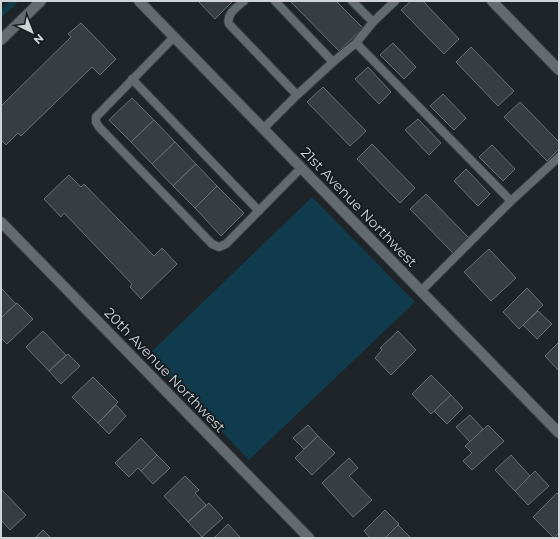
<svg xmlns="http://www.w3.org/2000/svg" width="560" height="539" font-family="Montserrat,sans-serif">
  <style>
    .green { fill: #103b4d }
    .building { fill: #373d41; stroke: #697074 }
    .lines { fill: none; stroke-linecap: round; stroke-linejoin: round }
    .lane-casing { stroke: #383e40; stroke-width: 10 }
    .street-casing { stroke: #383e40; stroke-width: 12 }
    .secondary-casing { stroke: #383e40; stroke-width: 12 }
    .lane { stroke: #646b6f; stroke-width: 8 }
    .street { stroke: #646b6f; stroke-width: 10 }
    .secondary { stroke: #646b6f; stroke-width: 10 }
    .labels { text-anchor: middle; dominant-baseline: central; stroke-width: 3.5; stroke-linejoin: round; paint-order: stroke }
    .street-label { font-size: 14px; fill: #d0d4d7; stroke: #151b1e }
  </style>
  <rect width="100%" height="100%" fill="#1e2427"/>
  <g class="green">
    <polygon points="10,1 18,1 18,2 1,18 1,10"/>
    <polygon points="312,197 415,302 249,460 148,355"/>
  </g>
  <g class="building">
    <polygon points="198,1 232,1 232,2 215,19"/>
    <polygon points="290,1 336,1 363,28 339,51"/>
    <polygon points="411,1 423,1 459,39 444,54 401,10"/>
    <polygon points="81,23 116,59 100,75 92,67 21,136 18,133 6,145 1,140 1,106 71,37 68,34"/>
    <polygon points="393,43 416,67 404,79 380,55"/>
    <polygon points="471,47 514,91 498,106 456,62"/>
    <polygon points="368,67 391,92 379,104 355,79"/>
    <polygon points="323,87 366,131 350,146 307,102"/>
    <polygon points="443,94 466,118 454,130 430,106"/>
    <polygon points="132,98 154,120 131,142 109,120"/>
    <polygon points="520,102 559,142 559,149 547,161 504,117"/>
    <polygon points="418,119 441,143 429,155 405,130"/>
    <polygon points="154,120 175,142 152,164 131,142"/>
    <polygon points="175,142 196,164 173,186 152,164"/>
    <polygon points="372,144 415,188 400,203 357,159"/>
    <polygon points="492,145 515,169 503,181 479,157"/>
    <polygon points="196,164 217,186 195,208 173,186"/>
    <polygon points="466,169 490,194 478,206 454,181"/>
    <polygon points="69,175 81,187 84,184 154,256 162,248 177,264 141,299 130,287 132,284 64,213 61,217 44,199"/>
    <polygon points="217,186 244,213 221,236 195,208"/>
    <polygon points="426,194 469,238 453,253 410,209"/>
    <polygon points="489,249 516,278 491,301 464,272"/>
    <polygon points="1,288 16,304 1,318"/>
    <polygon points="527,288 543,305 519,329 503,312"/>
    <polygon points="17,303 33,319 7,344 1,338 1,318"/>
    <polygon points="538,311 552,324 537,339 523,325"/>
    <polygon points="43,331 66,355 49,371 26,347"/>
    <polygon points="398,331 416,350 391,375 375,358 382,350 380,348"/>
    <polygon points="559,342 559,371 545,356"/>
    <polygon points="68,354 80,366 61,384 49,371"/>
    <polygon points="431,375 451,395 431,414 412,394"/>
    <polygon points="93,377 118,402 98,423 72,397"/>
    <polygon points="451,395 463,408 447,424 434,411"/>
    <polygon points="116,405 126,416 109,434 98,423"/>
    <polygon points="470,415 483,429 470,442 456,427"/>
    <polygon points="308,425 318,436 304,449 293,438"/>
    <polygon points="488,425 504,441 472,470 463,461 472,453 465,446"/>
    <polygon points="318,436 335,453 312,475 295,458"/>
    <polygon points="141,438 157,455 141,471 138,468 129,477 115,463"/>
    <polygon points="157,455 170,468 153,484 141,471"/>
    <polygon points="511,455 530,476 515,491 495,470"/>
    <polygon points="349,458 358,468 349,476 372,500 353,517 322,483"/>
    <polygon points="535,471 549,486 528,505 515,491"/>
    <polygon points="185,476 199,490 195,493 206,505 188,522 164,496"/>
    <polygon points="1,489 26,515 10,530 1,520"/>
    <polygon points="557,493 559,495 559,533 554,538 533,517"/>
    <polygon points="209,503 223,518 202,537 188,522"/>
    <polygon points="385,510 399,524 385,538 370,538 364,531"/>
    <polygon points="228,524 241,538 214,538"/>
    <polygon points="398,525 410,537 409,538 385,538"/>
    <polygon points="43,530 51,538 35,538"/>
  </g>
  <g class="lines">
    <g class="lane-casing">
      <g id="lane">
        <path d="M244 1C237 7 226 14 229 24L297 95"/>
        <polyline points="275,1 333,62"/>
        <polyline points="352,1 373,22"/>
        <polyline points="174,37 96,117 96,122 99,127 212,244 219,247 226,244 301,168"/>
        <polyline points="356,43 511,201"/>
        <polyline points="132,79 259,211"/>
        <polyline points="263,129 297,95 333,62 356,43 373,22 395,1"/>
        <polyline points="421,291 511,201 559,157"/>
      </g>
    </g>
    <g class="street-casing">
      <g id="street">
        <polyline points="139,1 559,433"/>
        <polyline points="492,1 559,70"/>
        <polyline points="1,222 309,538"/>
      </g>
    </g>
    <g class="secondary-casing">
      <polyline id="secondary" points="1,40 41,1"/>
    </g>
    <use href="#lane" class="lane"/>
    <use href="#street" class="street"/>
    <use href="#secondary" class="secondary"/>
  </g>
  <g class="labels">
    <g class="street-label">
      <text transform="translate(359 207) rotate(46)">21st Avenue Northwest</text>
      <text transform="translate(165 370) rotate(46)">20th Avenue Northwest</text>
    </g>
  </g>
  <rect width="560" height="539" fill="none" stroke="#d0d4d7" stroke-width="4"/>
  <g transform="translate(32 32) rotate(137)" stroke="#151b1e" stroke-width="3" paint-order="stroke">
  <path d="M0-3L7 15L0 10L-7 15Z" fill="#d0d4d7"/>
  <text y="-6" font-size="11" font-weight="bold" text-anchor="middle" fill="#d0d4d7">N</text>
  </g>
</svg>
